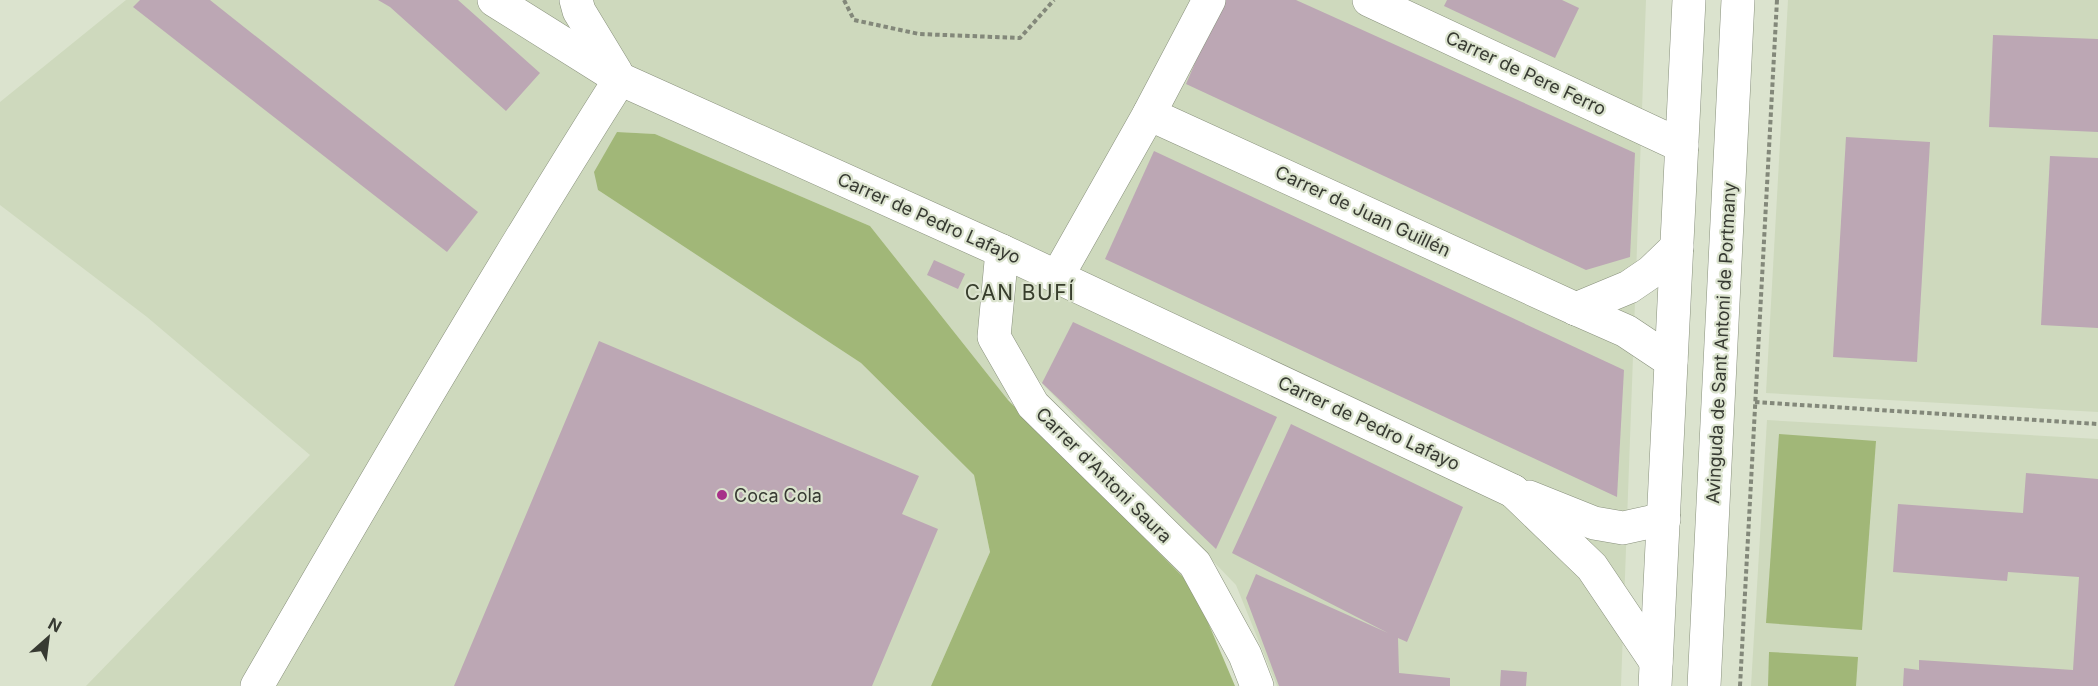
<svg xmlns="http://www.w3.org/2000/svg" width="2098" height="686" font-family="Inter,sans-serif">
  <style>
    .built { fill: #ced9bd }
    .green { fill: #a1b778 }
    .building { fill: #bca7b4 }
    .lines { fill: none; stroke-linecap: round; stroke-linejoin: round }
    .minor-casing { stroke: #88907c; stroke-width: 34 }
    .major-casing { stroke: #88907c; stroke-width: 34 }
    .path { stroke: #83887a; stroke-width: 4; stroke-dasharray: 4.5 3; stroke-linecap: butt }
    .minor { stroke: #fff; stroke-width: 33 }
    .major { stroke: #fff; stroke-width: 33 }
    .poi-dot { fill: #a73189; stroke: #dbe3ce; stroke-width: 2 }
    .labels { text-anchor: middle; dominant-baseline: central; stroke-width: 4.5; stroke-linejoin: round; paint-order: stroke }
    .street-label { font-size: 18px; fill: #373a32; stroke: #dbe3ce }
    .poi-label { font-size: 18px; fill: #373a32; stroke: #dbe3ce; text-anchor: start }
    .quarter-label { font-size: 21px; letter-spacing: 1.5px; fill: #373d2c; stroke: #dbe3ce }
  </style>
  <rect width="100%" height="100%" fill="#dbe3ce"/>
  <g class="built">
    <polygon points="126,0 1646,0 1621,686 1277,686 1236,585 1029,370 1008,400 870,226 655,134 617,132 598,190 861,363 974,475 990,552 931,686 86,686 310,455 147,317 0,205 0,102"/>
    <polygon points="1788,0 2098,0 2098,412 1766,393"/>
    <polygon points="1767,420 2098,439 2098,686 1751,686"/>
  </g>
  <g class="green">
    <polygon points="617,132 655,134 870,226 1008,400 1193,587 1235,686 931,686 990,552 974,475 861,363 598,190 594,172"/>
    <polygon points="1779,434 1876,441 1862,630 1766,623"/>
    <polygon points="1769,652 1858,657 1856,686 1768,686"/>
  </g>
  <g class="building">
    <polygon points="140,0 210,0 478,212 447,252 133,7"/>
    <polygon points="378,0 458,0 540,73 506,111 390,7"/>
    <polygon points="1222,0 1296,0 1635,153 1630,257 1586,270 1186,84"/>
    <polygon points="1447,0 1562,0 1579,8 1555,58 1444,6"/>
    <polygon points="1993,35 2098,39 2098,132 1989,127"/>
    <polygon points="1846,137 1930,142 1917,362 1833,357"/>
    <polygon points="1154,151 1624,370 1617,497 1105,259"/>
    <polygon points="2050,156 2098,158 2098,328 2041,325"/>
    <polygon points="934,260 965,274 958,289 927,275"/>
    <polygon points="1073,322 1277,417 1216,549 1042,383"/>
    <polygon points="599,341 919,476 902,514 938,529 872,686 454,686"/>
    <polygon points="1291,424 1463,507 1407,642 1398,638 1399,673 1450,678 1450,686 1279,686 1246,598 1256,574 1388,633 1232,553"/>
    <polygon points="2026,473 2098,479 2098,686 1903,686 1904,668 1919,670 1919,660 2073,670 2079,577 2008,572 2007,581 1893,572 1898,504 2023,513"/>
    <polygon points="1501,670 1527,672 1526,686 1500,686"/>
  </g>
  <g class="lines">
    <g class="minor-casing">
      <g id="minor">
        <polyline points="494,0 620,79 1002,251 1513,491"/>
        <polyline points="576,0 579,11 616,72"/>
        <polyline points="1369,0 1682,146"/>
        <polyline points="1149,114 1576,309"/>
        <polyline points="1002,251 994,337 1033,405 1195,564 1245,655 1257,686"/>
        <polyline points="1057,277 1149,114 1209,0"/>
        <path d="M257 686C375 482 494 278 620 79"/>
      </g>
    </g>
    <g class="major-casing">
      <g id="major">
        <polyline points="1576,309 1629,287 1651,272 1677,247"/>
        <polyline points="1576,309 1626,331 1671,361"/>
        <polyline points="1513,491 1592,567 1656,662"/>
        <polyline points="1529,497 1594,523 1623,528 1664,519"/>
        <polyline points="1655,686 1689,0"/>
        <polyline points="1704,686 1738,0"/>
      </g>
    </g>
    <g class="path">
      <polyline points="844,0 854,20 919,34 1020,38 1054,0"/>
      <polyline points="1755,402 2098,424"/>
      <polyline points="1740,686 1777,0"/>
    </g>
    <use href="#minor" class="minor"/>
    <use href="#major" class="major"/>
  </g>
  <circle class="poi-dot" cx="722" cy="495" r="6"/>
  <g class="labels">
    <g class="street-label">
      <text transform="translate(1526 73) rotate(25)">Carrer de Pere Ferro</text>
      <text transform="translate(1363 211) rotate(25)">Carrer de Juan Guillén</text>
      <text transform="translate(929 218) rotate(24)">Carrer de Pedro Lafayo</text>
      <text transform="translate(1721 343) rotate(-87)">Avinguda de Sant Antoni de Portmany</text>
      <text transform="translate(1369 423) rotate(25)">Carrer de Pedro Lafayo</text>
      <text transform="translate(1104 475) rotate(45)">Carrer d'Antoni Saura</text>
    </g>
    <g class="poi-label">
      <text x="734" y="495">Coca Cola</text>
    </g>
    <g class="quarter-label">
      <text x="1020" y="292">CAN BUFÍ</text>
    </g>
  </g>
  <g transform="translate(48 638) rotate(28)" stroke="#dbe3ce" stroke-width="4.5" paint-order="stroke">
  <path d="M0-4.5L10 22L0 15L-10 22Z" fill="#373a32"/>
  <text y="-9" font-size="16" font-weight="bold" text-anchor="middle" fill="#373a32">N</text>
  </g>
</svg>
